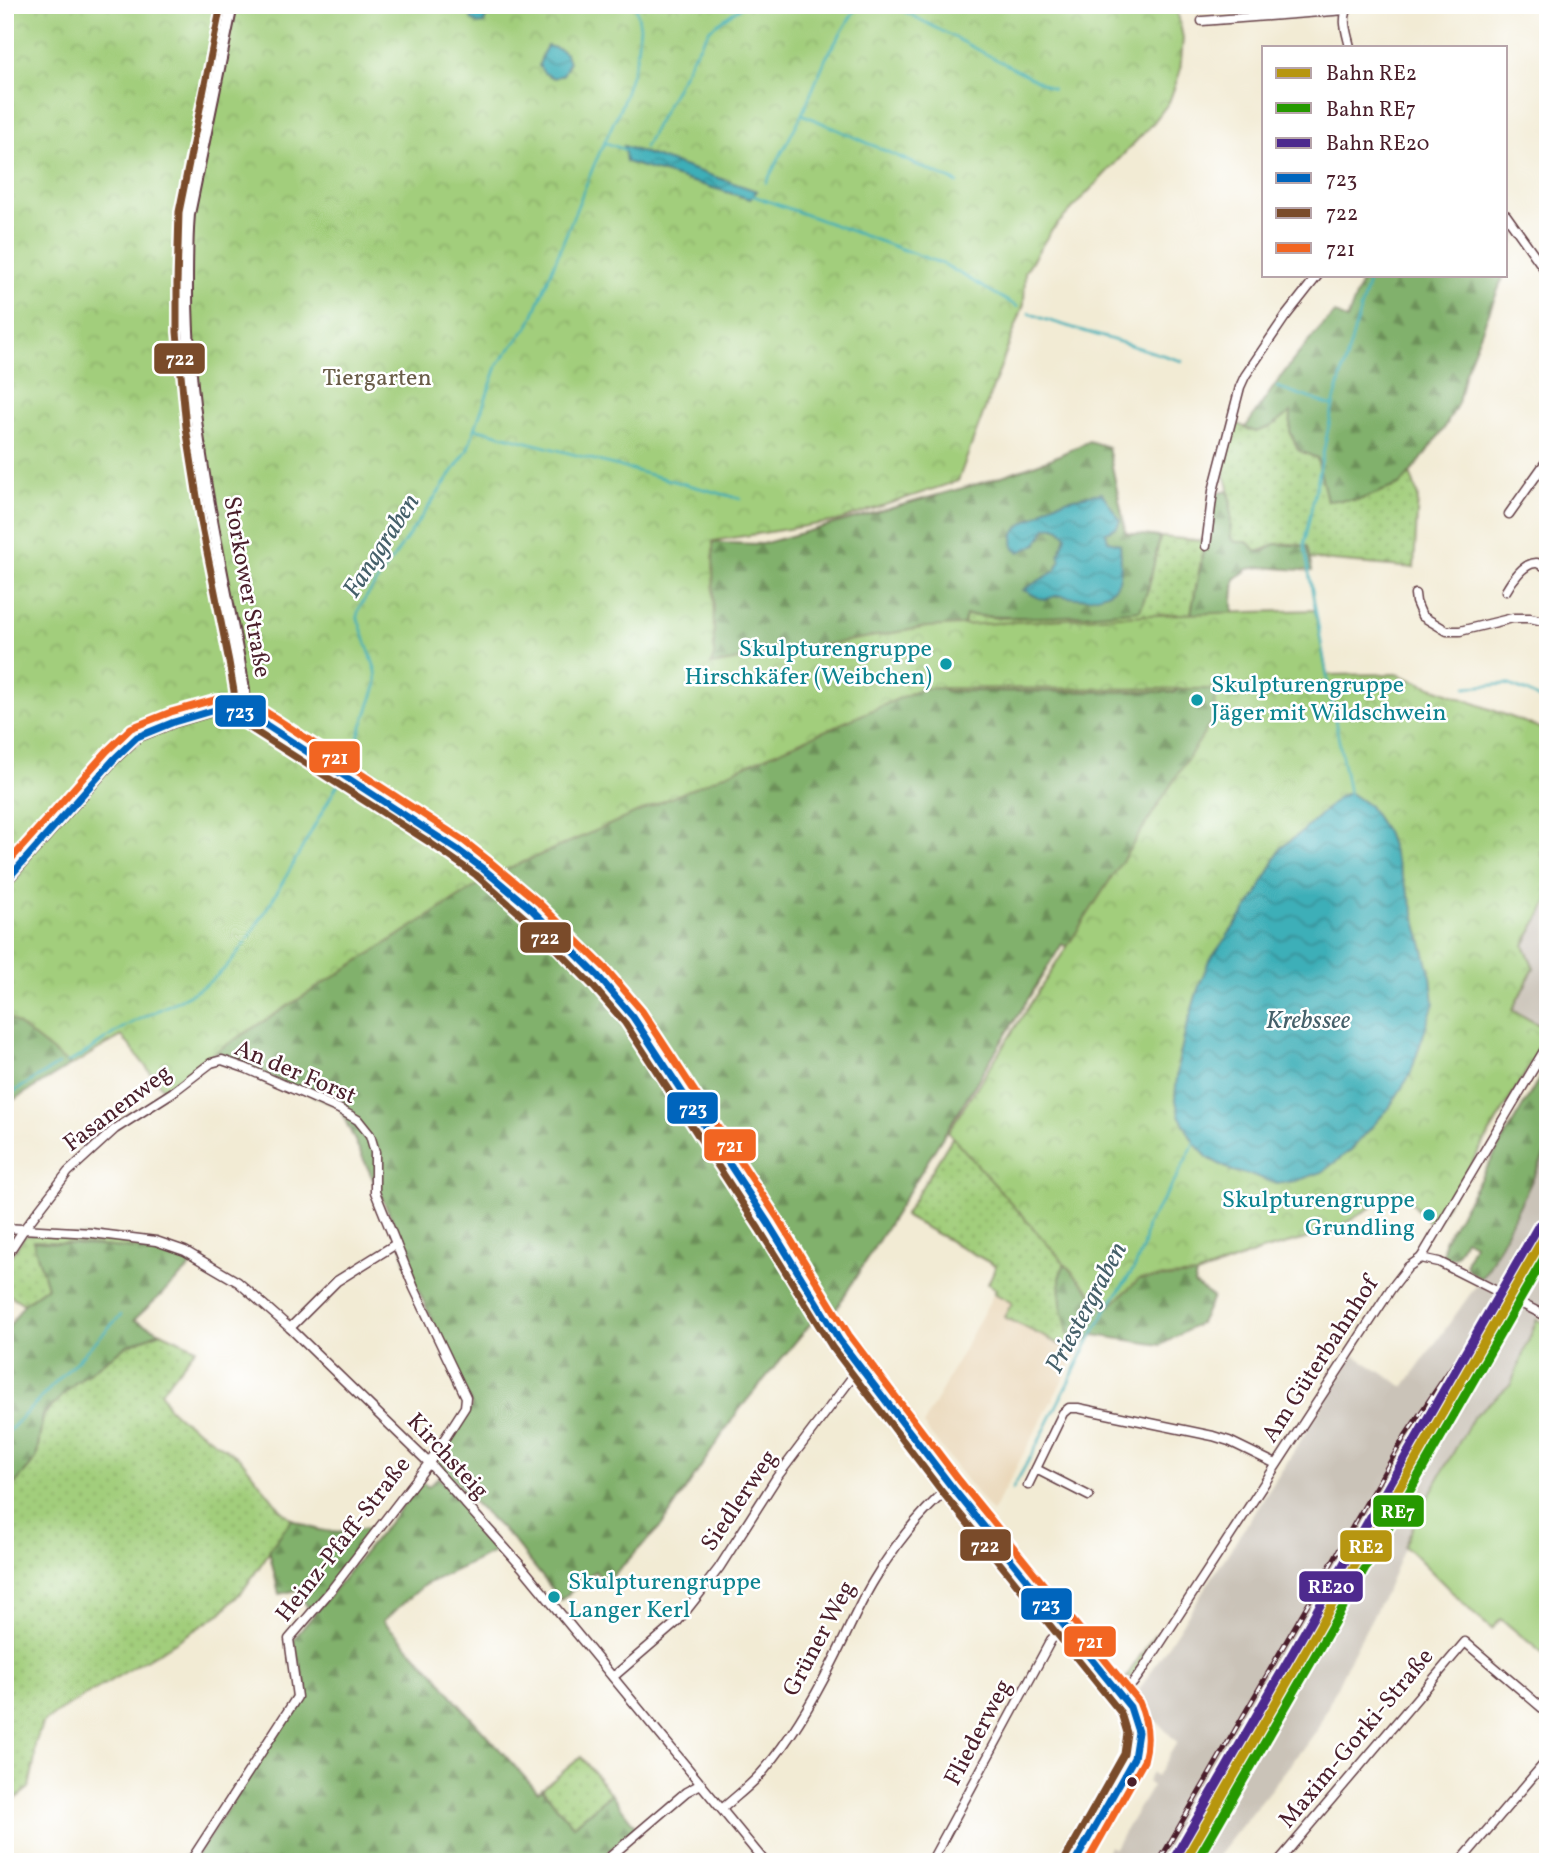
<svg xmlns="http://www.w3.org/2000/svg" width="1553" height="1867" font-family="Vollkorn,serif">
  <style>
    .built { fill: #ead8ba }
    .industrial { fill: #cac3b8 }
    .grass { fill: url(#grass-dots); stroke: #767654; stroke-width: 2 }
    .forest { fill: url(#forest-firs); stroke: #66684c; stroke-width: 2 }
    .park { fill: url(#park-crowns); stroke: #767654; stroke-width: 2 }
    .pitch { fill: #a2ce7c; stroke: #767654; stroke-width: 2 }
    .water { fill: url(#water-waves); stroke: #446772; stroke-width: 2 }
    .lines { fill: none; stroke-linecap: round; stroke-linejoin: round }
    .stream { stroke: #3eafb8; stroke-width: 2.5 }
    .minor-casing { stroke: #633e44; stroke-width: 11 }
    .tertiary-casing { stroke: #633e44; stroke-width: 13 }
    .secondary-casing { stroke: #633e44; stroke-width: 14 }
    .minor { stroke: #fff; stroke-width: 8 }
    .tertiary { stroke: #fff; stroke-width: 10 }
    .secondary { stroke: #fff; stroke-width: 10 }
    .rail-casing { stroke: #4a1f2b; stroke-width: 5 }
    .rail { stroke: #fff; stroke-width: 2.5; stroke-dasharray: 8; stroke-linecap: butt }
    .bus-1-casing { stroke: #fff; stroke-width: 12 }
    .bus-2-casing { stroke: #fff; stroke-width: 12 }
    .bus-3-casing { stroke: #fff; stroke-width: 12 }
    .bus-1 { stroke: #0065bd; stroke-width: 7 }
    .bus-2 { stroke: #7a4b2a; stroke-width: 7 }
    .bus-3 { stroke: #f26522; stroke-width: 7 }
    .rail-1-casing { stroke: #fff; stroke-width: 14 }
    .rail-2-casing { stroke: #fff; stroke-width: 14 }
    .rail-3-casing { stroke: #fff; stroke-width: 14 }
    .rail-1 { stroke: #b79611; stroke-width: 9 }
    .rail-2 { stroke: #269900; stroke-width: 9 }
    .rail-3 { stroke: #4e2a8e; stroke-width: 9 }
    .culture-dot { fill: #0f9aa8; stroke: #fff; stroke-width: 2.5 }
    .bus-dot { fill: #4a1f2b; stroke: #fff; stroke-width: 2.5 }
    .labels { text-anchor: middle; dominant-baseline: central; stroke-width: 5; stroke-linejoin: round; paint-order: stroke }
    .park-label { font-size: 24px; fill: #695c47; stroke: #fff }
    .street-label { font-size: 24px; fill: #4a1f2b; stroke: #fff }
    .culture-label { font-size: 24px; fill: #0d838f; stroke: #fff; text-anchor: end }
    .water-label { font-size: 26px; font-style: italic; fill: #45606a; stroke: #fff }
    .line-badge { stroke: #fff; stroke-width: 2.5 }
    .badge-label { font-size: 19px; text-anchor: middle; font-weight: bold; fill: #fff }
  </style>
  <defs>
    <pattern id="grass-dots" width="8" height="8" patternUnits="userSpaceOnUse" patternTransform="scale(1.75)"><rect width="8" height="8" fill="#a2ce7c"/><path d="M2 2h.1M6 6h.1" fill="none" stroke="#8db06b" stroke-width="1.8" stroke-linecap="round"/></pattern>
    <pattern id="forest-firs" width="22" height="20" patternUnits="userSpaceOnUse" patternTransform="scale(1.75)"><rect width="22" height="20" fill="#81b16c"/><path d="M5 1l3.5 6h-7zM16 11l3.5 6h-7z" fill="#6c8f59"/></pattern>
    <pattern id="park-crowns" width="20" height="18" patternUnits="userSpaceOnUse" patternTransform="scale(1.75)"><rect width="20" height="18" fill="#a2ce7c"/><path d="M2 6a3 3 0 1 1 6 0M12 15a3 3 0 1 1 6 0" fill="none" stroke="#8db06b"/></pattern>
    <pattern id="water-waves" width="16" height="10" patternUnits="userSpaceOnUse" patternTransform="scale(1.75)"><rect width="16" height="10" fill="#3eafb8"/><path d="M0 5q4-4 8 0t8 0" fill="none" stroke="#368e96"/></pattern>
  </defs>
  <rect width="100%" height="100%" fill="#fff"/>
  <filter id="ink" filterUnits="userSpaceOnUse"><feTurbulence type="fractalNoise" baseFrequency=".0143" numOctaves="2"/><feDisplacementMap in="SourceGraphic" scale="14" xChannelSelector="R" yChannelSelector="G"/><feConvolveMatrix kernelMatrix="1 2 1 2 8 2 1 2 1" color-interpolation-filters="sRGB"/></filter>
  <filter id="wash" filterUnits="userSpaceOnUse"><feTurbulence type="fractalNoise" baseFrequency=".00686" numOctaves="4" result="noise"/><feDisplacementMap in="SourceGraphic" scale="28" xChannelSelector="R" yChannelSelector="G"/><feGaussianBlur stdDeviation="1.57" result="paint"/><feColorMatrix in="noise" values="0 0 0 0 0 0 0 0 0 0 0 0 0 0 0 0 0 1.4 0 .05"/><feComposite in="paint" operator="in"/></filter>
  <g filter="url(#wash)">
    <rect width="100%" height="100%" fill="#f2ebd4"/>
    <polygon class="built" points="994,1293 1012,1303 1005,1318 1077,1353 992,1513 923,1425"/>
    <g class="industrial">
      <polygon points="1548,902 1548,1030 1512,1010 1533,968 1524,945"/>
      <polygon points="1548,1148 1548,1294 1511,1384 1474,1416 1419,1513 1386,1591 1347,1665 1316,1732 1213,1862 1107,1862 1109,1857 1105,1855 1109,1846 1114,1849 1152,1786 1147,1782 1152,1773 1157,1776 1177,1742 1137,1702 1137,1693 1284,1467 1354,1355 1404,1387 1488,1269"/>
    </g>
    <g class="grass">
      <path d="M1292 411 1290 431 1298 450 1317 458 1327 500H1359L1401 484 1410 473 1418 496 1414 568 1309 559 1307 546C1298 545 1287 543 1278 544 1270 545 1266 551 1257 551L1247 542H1236L1231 538C1228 516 1236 489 1221 470L1233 422 1256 432 1270 427Z"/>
      <polygon points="1160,537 1205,541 1176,692 946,691 937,682 960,640 966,615 1000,618 1089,615 1148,589"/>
      <polygon points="1069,947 1068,1332 1080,1343 1077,1353 1004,1317 1012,1303 994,1293 996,1289 988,1284 996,1266 904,1216"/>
      <path d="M35 1234C93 1237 143 1237 198 1260L195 1263 138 1249 34 1241 47 1287 24 1304 5 1292V1264L25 1236Z"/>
      <polygon points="161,1332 196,1348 161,1392 167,1406 180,1418 241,1459 281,1510 292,1519 244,1589 221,1613 176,1642 56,1713 42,1724 35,1744 35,1758 29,1788 5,1807 5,1483 15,1484 36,1459 43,1416 75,1383 106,1360 128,1345"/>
      <polygon points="1161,1633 1133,1676 1125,1679 1154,1635"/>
      <path d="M1148 1745 1151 1750C1149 1756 1145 1758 1142 1763 1128 1786 1118 1810 1099 1829L1141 1748 1144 1746Z"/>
      <polygon points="581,1757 611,1794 573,1826 542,1789"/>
    </g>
    <g class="forest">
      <path d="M5 5 712 541 723 543 762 544 988 481 1053 458 1089 441 1108 447 1126 533 1160 537 1148 589 1140 610C1082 616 1024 620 966 615L960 640 937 682 946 691 1176 692 1205 541 1211 495 1228 491C1234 505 1229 523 1231 539L1236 542H1247L1257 551H1265L1275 544 1307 546 1312 571 1262 567 1248 569 1235 579 1233 600 1234 660 1548 731V840L1541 853 1548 867V902L1524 945 1534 968 1512 1010 1548 1030V1035L1433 1228 1401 1189 1331 1232 1261 1251 1196 1275 1194 1284 1213 1297 1200 1323 1161 1345 1094 1335 1080 1343 1068 1332 1061 1304 1060 1275 1069 1254V948L1062 944 833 1314 829 1308 811 1323 738 1411 662 1525 605 1584 595 1571 561 1600 512 1539 471 1500 436 1460 472 1406 406 1264 399 1234 339 1107 211 1050 122 1035 100 1048 5 1105Z"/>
      <polygon points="1506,222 1515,234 1506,267"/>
      <path d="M1364 275H1504L1464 375 1458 403 1445 427 1421 460 1401 484 1359 500H1327L1317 458 1298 450 1290 431 1291 412 1270 427 1256 432 1245 428C1273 388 1300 347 1335 313L1347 320Z"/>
      <path d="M1544 1070 1548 1072V1148L1488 1269 1481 1278C1459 1267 1466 1263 1474 1244L1465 1239 1456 1256 1446 1260 1443 1257 1444 1241Z"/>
      <polygon points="33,1241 138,1249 195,1263 134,1320 161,1332 128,1345 106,1360 75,1383 43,1415 36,1459 15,1484 5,1483 5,1333 24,1304 47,1287"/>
      <polygon points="438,1477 501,1549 424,1585 383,1621 439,1678 456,1701 538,1792 542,1789 573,1826 611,1794 636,1827 597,1862 182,1862 185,1856 193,1861 307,1690 293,1640 422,1482 428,1487"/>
      <path d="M292 1519C326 1537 339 1532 375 1527L310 1611 302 1598V1589L279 1594 269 1550Z"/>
    </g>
    <polygon class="park" points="5,5 1176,5 1183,38 1180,72 1169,102 1153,123 1051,231 1025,272 1024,304 958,481 837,521 713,541 714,656 711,665 927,627 1118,616 1315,610 1327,675 1397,674 1548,731 1548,840 1541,853 1548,867 1548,902 1524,945 1534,968 1512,1010 1548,1030 1548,1035 1433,1228 1401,1189 1331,1232 1261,1251 1196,1275 1139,1279 1106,1310 948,1132 1214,718 1215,689 923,688 494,875 206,1058 164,1090 122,1036 100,1048 71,1066 5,1014"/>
    <polygon class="pitch" points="1537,1319 1548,1325 1548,1658 1501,1619 1492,1629 1474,1614 1411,1551 1404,1547 1419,1513 1474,1416 1511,1384"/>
    <g class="water">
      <polygon points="470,5 480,6 486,16 484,23 478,24 472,20 469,10"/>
      <path d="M547 46C560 49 566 49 569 63L563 75 554 78 544 73 539 66 542 55Z"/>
      <polygon points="624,146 757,191 750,199 626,162"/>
      <path d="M1102 493 1120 520 1117 527 1106 532 1108 541 1120 544C1121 553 1122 576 1118 583 1113 595 1088 599 1077 598 1061 597 1061 592 1045 600 1036 598 1032 593 1023 590L1055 571 1061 560 1059 555 1066 536C1061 528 1056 526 1047 527L1037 544 1020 552 1014 549C1009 526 1025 524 1040 514 1043 512 1045 508 1049 506 1057 501 1091 494 1102 493Z"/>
      <polygon points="1349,792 1369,806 1386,832 1411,901 1431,977 1434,1003 1410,1075 1389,1108 1351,1150 1322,1172 1296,1181 1277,1184 1255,1176 1232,1171 1208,1158 1194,1143 1179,1115 1175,1096 1179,1059 1186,1029 1198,989 1208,963 1256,896 1281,848 1303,831 1339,797"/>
    </g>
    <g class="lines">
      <g class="stream">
        <polyline points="892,5 1053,89"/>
        <polyline points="802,114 958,183"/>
        <polyline points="606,143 626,150"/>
        <polyline points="644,148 693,56 710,29 744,5"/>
        <polyline points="766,183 802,114 826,58 858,5"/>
        <polyline points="751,195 943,264 1018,307"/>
        <polyline points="1029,313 1044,319 1182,361"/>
        <polyline points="1277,387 1333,406"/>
        <polyline points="475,428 741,499"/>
        <polyline points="1328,682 1304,544 1333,406 1370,275"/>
        <polyline points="1466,687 1507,684 1527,692 1544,702"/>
        <polyline points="1329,688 1349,794"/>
        <polyline points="346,771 377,684 376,671 357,616 360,606 467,451 498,364 530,324 594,165 622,104 636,59 640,27 636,5"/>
        <path d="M67 1063C88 1054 106 1037 126 1026 157 1009 202 994 226 967 244 948 257 924 271 902 296 861 318 818 342 777"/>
        <polyline points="5,1097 58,1065"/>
        <polyline points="5,1435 121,1315"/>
        <polyline points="1012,1490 1038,1443 1088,1343 1106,1310 1135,1267 1143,1247 1147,1225 1177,1177 1195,1142"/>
      </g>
    </g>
  </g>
  <g filter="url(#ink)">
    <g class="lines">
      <g class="minor-casing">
        <g id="minor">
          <path d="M1350 5C1340 18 1347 33 1350 47"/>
          <polyline points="1202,21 1346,10"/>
          <polyline points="1506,215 1548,274"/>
          <polyline points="1509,514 1548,459"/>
          <polyline points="1206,546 1213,491 1240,387 1245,376 1285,317 1318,275"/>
          <path d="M1506 591C1511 582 1524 562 1537 563 1540 564 1544 566 1548 568"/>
          <polyline points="1415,594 1416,602 1422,616 1447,631 1460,631 1513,618 1530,618 1548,622"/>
          <polyline points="5,1228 92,1233 156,1241 185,1251 238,1282 290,1328 429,1463 522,1567 765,1862"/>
          <polyline points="5,1258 24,1229 68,1172 115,1129 173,1092 211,1063 222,1060 245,1068 339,1109 358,1120 370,1135 375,1152 375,1192 414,1288 466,1397 465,1407 429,1463 332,1589 289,1639 297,1697 190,1862"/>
          <polyline points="1421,1258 1439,1262 1548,1317"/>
          <polyline points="290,1328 337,1281 396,1244"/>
          <polyline points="1036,1469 1089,1496"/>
          <polyline points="1028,1485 1063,1413 1069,1408 1078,1408 1213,1436 1229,1441 1276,1464"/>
          <polyline points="613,1677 677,1622 696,1598 719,1568 777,1477 854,1375 861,1369"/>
          <polyline points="1120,1694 1133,1683 1144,1668 1391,1289 1408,1267 1421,1258 1548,1044"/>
          <path d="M722 1809C736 1796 753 1784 765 1769 792 1737 814 1699 833 1661 847 1634 858 1606 874 1580 894 1546 921 1512 951 1486"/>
          <polyline points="604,1862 686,1792 701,1784"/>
          <polyline points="931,1862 1051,1640 1064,1626"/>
          <polyline points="1278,1862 1465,1642 1548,1713"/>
          <polyline points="1460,1862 1548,1759"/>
        </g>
      </g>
      <g class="tertiary-casing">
        <polyline id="tertiary" points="5,882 115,758 137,737 174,722 218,709 236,709 245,712"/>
      </g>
      <g class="secondary-casing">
        <path id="secondary" d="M232 5 189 214C187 237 187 260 187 284 186 410 215 536 239 660L244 690 245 712C281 734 317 758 353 782 396 809 441 836 482 867 535 909 591 964 633 1017L768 1223 825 1318 840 1341 951 1486 1130 1707C1139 1725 1140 1739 1134 1758L1075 1862"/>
      </g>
      <use href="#minor" class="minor"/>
      <use href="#tertiary" class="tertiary"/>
      <use href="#secondary" class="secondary"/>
      <g class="rail-casing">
        <polyline id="rail" points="1161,1858 1405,1436 1501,1294 1548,1219"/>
      </g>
      <use href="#rail" class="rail"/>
      <g class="bus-1-casing">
        <polyline id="bus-1" points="5,882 115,758 137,737 174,722 218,709 236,709 260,721 458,850 482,868 531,909 598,976 633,1017 768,1223 840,1341 951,1486 1130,1707 1138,1732 1134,1758 1075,1862"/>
      </g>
      <g class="bus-2-casing">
        <g id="bus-2">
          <polyline points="221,5 179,212 177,284 177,332 186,427 201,522 229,662 234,691 235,712"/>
          <polyline points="239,721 429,842 476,875 535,927 591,984 625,1023 759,1229 832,1347 943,1493 1121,1713 1127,1733 1124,1754 1066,1857"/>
        </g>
      </g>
      <g class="bus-3-casing">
        <path id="bus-3" d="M5 866 107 751 131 728 171 712 217 699H239L266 712 464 841 488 860 538 902 606 969 642 1011 777 1217 849 1335 959 1480 1139 1702C1148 1722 1150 1740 1144 1761L1087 1862"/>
      </g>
      <use href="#bus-1" class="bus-1"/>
      <use href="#bus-2" class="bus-2"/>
      <use href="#bus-3" class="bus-3"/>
      <g class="rail-1-casing">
        <polyline id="rail-1" points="1184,1862 1548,1230"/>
      </g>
      <g class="rail-2-casing">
        <polyline id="rail-2" points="1196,1862 1548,1251"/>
      </g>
      <g class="rail-3-casing">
        <polyline id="rail-3" points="1175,1857 1539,1225"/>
      </g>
      <use href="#rail-1" class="rail-1"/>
      <use href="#rail-2" class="rail-2"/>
      <use href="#rail-3" class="rail-3"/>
    </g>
  </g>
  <g class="culture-dot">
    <circle cx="946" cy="664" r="7"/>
    <circle cx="1197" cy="700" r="7"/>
    <circle cx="1429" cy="1215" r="7"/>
    <circle cx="554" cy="1597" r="7"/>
  </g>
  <circle class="bus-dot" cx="1132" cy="1782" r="6"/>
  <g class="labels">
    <g class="park-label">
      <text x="377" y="379">Tiergarten</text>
    </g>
    <g class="street-label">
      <text transform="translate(246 587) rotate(80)">Storkower Straße</text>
      <text transform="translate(295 1073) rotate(23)">An der Forst</text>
      <text transform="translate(118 1109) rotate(-37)">Fasanenweg</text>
      <text transform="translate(1321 1360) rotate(-57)">Am Güterbahnhof</text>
      <text transform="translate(447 1457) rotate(47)">Kirchsteig</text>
      <text transform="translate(740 1501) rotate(-56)">Siedlerweg</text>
      <text transform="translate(344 1540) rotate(-52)">Heinz-Pfaff-Straße</text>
      <text transform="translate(820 1639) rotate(-62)">Grüner Weg</text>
      <text transform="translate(979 1733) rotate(-62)">Fliederweg</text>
      <text transform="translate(1357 1739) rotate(-50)">Maxim-Gorki-Straße</text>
    </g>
    <g class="culture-label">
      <text x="932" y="650">Skulpturengruppe<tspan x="932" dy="28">Hirschkäfer (Weibchen)</tspan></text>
      <text x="1211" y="686" text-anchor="start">Skulpturengruppe<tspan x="1211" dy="28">Jäger mit Wildschwein</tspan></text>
      <text x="1415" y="1201">Skulpturengruppe<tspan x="1415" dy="28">Grundling</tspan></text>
      <text x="568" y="1583" text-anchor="start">Skulpturengruppe<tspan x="568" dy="28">Langer Kerl</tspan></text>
    </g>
    <g class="water-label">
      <text transform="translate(382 546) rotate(-57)">Fanggraben</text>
      <text x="1308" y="1021">Krebssee</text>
      <text transform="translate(1087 1308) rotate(-62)">Priestergraben</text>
    </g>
  </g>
  <g class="line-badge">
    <rect x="153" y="342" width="53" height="33" rx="7" fill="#7a4b2a"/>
    <rect x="214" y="694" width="53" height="34" rx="7" fill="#0065bd"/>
    <rect x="308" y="740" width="53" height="34" rx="7" fill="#f26522"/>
    <rect x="519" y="921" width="53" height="33" rx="7" fill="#7a4b2a"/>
    <rect x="666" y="1091" width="53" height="34" rx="7" fill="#0065bd"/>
    <rect x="703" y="1128" width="54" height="34" rx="7" fill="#f26522"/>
    <rect x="1372" y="1494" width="53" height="34" rx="7" fill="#269900"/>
    <rect x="959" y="1528" width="53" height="34" rx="7" fill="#7a4b2a"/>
    <rect x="1339" y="1529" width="54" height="34" rx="7" fill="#b79611"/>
    <rect x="1298" y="1570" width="66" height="33" rx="7" fill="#4e2a8e"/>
    <rect x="1020" y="1587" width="53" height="34" rx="7" fill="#0065bd"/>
    <rect x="1063" y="1625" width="54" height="33" rx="7" fill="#f26522"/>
  </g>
  <g class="badge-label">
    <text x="180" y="365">722</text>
    <text x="240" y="718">723</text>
    <text x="335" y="764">721</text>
    <text x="545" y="944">722</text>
    <text x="693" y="1115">723</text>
    <text x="730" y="1152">721</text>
    <text x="1398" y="1518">RE7</text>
    <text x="985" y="1552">722</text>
    <text x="1366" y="1553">RE2</text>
    <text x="1331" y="1593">RE20</text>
    <text x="1046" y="1611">723</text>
    <text x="1090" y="1648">721</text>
  </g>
  <rect width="1553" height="1867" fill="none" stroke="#fff" stroke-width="28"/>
  <rect x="1262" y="46" width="245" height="231" fill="#ffffff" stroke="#b7a5aa" stroke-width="2"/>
  <rect x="1276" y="68" width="35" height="10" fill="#b79611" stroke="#b7a5aa" stroke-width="2"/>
  <text x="1326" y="80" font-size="21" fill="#4a1f2b">Bahn RE2</text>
  <rect x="1276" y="103" width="35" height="10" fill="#269900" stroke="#b7a5aa" stroke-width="2"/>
  <text x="1326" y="116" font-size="21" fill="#4a1f2b">Bahn RE7</text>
  <rect x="1276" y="138" width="35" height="10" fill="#4e2a8e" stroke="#b7a5aa" stroke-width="2"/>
  <text x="1326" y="150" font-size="21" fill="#4a1f2b">Bahn RE20</text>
  <rect x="1276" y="173" width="35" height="10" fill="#0065bd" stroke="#b7a5aa" stroke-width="2"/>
  <text x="1326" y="186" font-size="21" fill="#4a1f2b">723</text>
  <rect x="1276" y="208" width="35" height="10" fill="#7a4b2a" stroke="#b7a5aa" stroke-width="2"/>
  <text x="1326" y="220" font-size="21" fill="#4a1f2b">722</text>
  <rect x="1276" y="243" width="35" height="10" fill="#f26522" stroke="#b7a5aa" stroke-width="2"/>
  <text x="1326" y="256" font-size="21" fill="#4a1f2b">721</text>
</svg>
